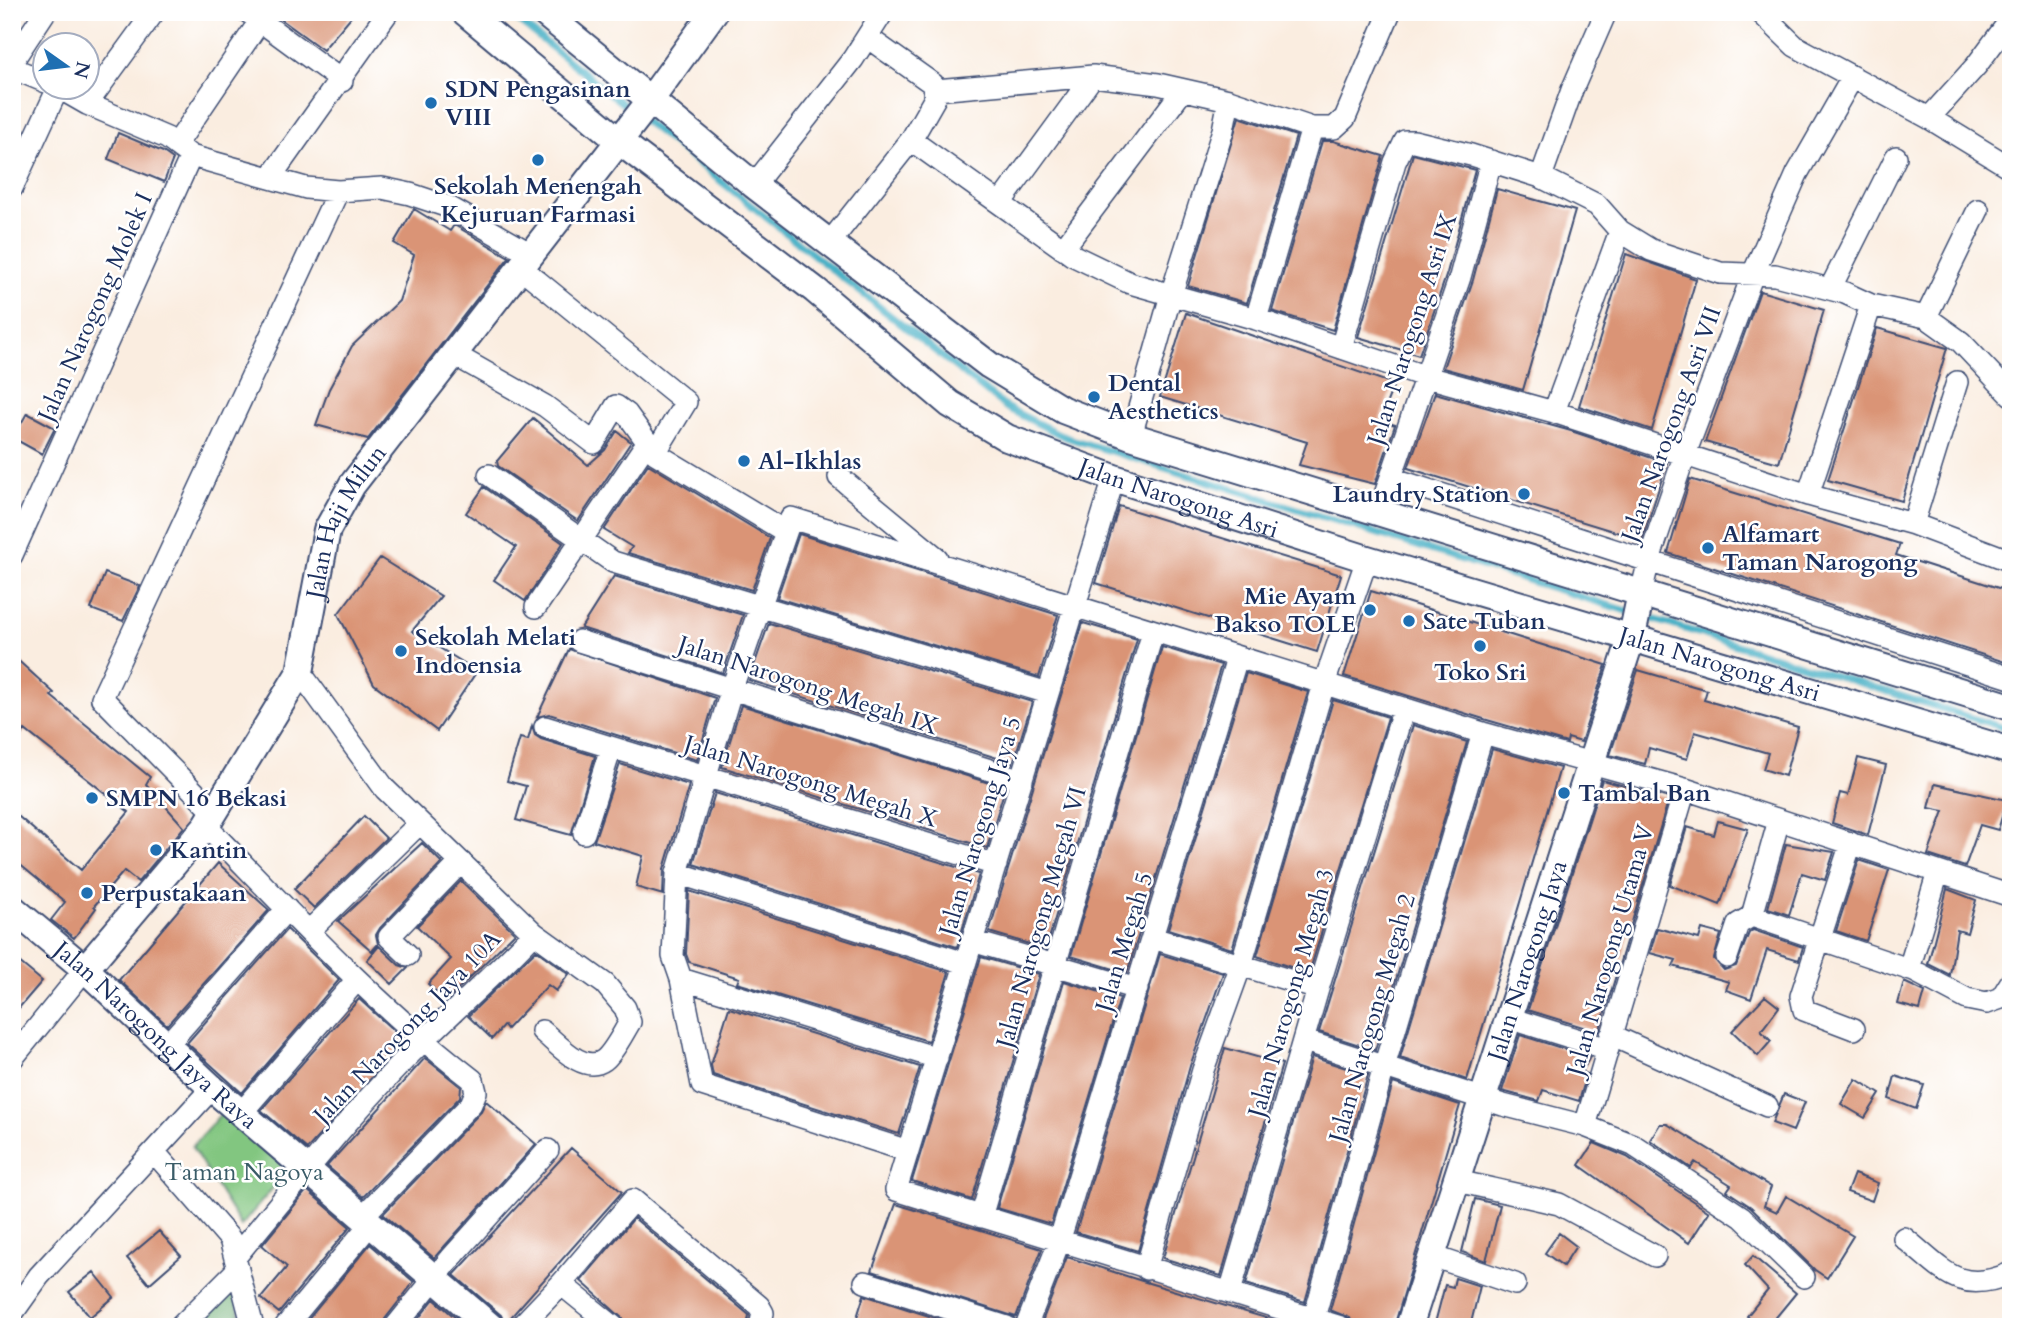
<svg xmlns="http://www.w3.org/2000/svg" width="2023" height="1339" viewBox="0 0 2023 1339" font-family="Cardo,serif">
	<rect width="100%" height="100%" fill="#fff"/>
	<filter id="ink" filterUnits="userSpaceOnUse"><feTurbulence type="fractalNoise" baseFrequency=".0143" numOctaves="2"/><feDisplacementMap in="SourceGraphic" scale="14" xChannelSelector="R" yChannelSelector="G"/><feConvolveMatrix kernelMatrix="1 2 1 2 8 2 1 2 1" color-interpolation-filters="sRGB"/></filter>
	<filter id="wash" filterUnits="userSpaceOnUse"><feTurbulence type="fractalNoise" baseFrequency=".00686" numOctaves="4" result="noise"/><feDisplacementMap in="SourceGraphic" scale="28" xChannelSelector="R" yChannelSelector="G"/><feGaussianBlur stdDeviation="1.57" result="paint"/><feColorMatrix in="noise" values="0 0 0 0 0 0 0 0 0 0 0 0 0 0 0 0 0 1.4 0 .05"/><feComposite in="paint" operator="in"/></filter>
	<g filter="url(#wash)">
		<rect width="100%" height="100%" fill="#faede0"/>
		<path fill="#82c680" stroke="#4e7a6f" stroke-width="2" d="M223 1111 288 1170 241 1226 192 1147Z"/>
		<path fill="#69ab6e" stroke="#426d66" stroke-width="2" d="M231 1284 240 1314 225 1327H189Z"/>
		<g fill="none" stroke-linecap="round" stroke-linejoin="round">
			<path stroke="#48b1c6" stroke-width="7" d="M507 12 1007 408 1065 437 2011 730"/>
		</g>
		<g id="blocks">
			<path fill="#da9476" d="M271 12H355L323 50Z
				M1239 117 1296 136 1247 303 1188 286Z
				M118 133 163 152 173 159 164 182 108 159Z
				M1322 141H1333L1383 156 1333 330 1272 311Z
				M1413 154 1475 170 1447 273 1419 355 1358 337Z
				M1497 189 1575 211 1523 390 1443 368 1473 280Z
				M414 209 450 231 454 225 509 257 368 439 316 425 329 389 352 346 399 301 414 255 394 243Z
				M1626 254 1696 279 1652 430 1579 406Z
				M1760 291 1824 310 1779 463 1705 442Z
				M1186 313 1394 384 1380 420 1395 425 1375 484 1299 465 1307 442 1160 397Z
				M1877 328 1947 348 1902 501 1828 480Z
				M1435 393 1571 431 1667 463 1642 540 1408 468Z
				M27 413 55 428 42 454 13 438Z
				M533 418 588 465 605 450 617 431 631 442 578 521 498 466 497 461Z
				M648 464 770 538 752 590 628 553 632 547 604 530Z
				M1690 479 1900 544 1896 555 2011 592V664L1668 553Z
				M484 487 563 543 525 601 494 580 516 547 466 513Z
				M1119 506 1341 575 1317 652 1096 583Z
				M799 534 1058 615 1039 677 777 598Z
				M380 558 441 596 412 631 477 671 437 731 374 684 338 614Z
				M105 573 140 586 123 621 91 609Z
				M614 576 743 615 723 673 581 628Z
				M1371 591 1606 665 1581 742 1568 738 1567 743 1487 720 1344 676Z
				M769 623 1032 702 1013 763 749 680Z
				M1083 623 1137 639 1046 949 989 932Z
				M1162 647 1221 665 1127 973 1071 956Z
				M569 649 715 698 697 760 549 714 537 717Z
				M12 655 54 693 51 696 150 777 146 784 184 827 138 882 124 871 94 906 96 908 74 938 51 920 65 902 12 858V811L81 870 129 812 25 730 12 746Z
				M1638 670 1707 690 1704 700 1798 727 1785 776 1763 769 1768 753 1695 732 1687 759 1649 748 1645 764 1610 755Z
				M1246 673 1308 692 1232 949 1168 929Z
				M1333 700 1388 717 1309 973 1257 956Z
				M741 705 1005 788 987 848 722 767Z
				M1413 725 1467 742 1375 1050 1319 1032Z
				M532 726 535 735 541 739 595 756 571 835 516 820 526 786 507 781 520 738 528 740Z
				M1492 749 1560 768 1467 1080 1400 1058Z
				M1858 758 1886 765 1868 835 1832 823 1840 793 1848 795Z
				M620 764 689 785 664 869 663 895 636 887 643 856 594 841Z
				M1602 780 1669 798 1599 1032 1528 1010Z
				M1935 784 2007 800 1998 830 1980 825 1965 867 1928 855 1944 811 1929 808Z
				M715 793 979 874 957 947 693 864Z
				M364 816 386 838 314 908 294 889Z
				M1718 821 1748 829 1720 905 1670 885 1687 827 1714 835Z
				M422 843 442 863 380 928 376 935 378 944 372 951 338 921Z
				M1786 844 1834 852 1825 880 1802 873 1789 915 1768 908Z
				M1859 860 1889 870 1866 941 1836 931Z
				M218 863 269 910 167 1025 119 980Z
				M461 881 515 933 446 1001 428 984 451 959 417 926Z
				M1947 889 1976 900 1967 933 1957 930 1950 975 1928 964Z
				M689 891 949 972 928 1041 737 983 739 978 689 962 686 954Z
				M1657 928 1699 939 1702 929 1721 934 1714 959 1724 970 1736 966 1749 933 1753 930 1803 947 1799 960 1767 950 1751 999 1726 990 1729 982 1673 966 1676 960 1650 953Z
				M287 929 339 980 242 1093 187 1043Z
				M379 946 399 965 408 968 392 984 367 960Z
				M536 950 569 974 556 991 548 985 507 1029 504 1025 492 1039 468 1016Z
				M1160 954 1223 973 1190 1066 1138 1251 1076 1232Z
				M12 956 42 981 12 1016Z
				M981 957 1039 974 972 1200 912 1181Z
				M1064 981 1120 998 1051 1224 997 1208Z
				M1904 982 1925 992 1920 1010 1898 1004Z
				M1765 996 1779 1007 1761 1031 1771 1041 1758 1056 1732 1031Z
				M359 999 405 1041 307 1149 261 1110Z
				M729 1008 920 1067 899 1134 713 1075 711 1065Z
				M1520 1035 1590 1057 1582 1071 1587 1074 1579 1101 1543 1090 1539 1101 1502 1091Z
				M1225 1048 1282 1064 1221 1276 1163 1258Z
				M1312 1057 1368 1075 1305 1302 1246 1284Z
				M425 1058 461 1087 460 1097 363 1197 327 1166Z
				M1895 1076 1924 1085 1916 1109 1889 1099Z
				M1856 1079 1880 1094 1865 1118 1841 1104Z
				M1393 1083 1460 1105 1394 1327H1354L1350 1318 1330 1310Z
				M1784 1094 1805 1102 1793 1131 1772 1123Z
				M486 1101 536 1144 434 1258 383 1214 480 1113Z
				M1660 1124H1667L1771 1187 1764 1206 1777 1212 1786 1196 1853 1236 1827 1278 1815 1270 1751 1207 1727 1191 1731 1185 1695 1162 1691 1168 1650 1140Z
				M1594 1143 1627 1157 1709 1212 1689 1243 1579 1165Z
				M571 1148 622 1192 510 1318 506 1327 501 1315 454 1275Z
				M1854 1174 1878 1183 1872 1201 1847 1192Z
				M307 1190 350 1227 279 1313 261 1298 287 1267 262 1245Z
				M1475 1199 1500 1205 1486 1261 1462 1252Z
				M896 1204 1042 1249 1016 1317 872 1271Z
				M634 1218 749 1315 747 1327H632L581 1281Z
				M159 1231 181 1256 149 1284 127 1258Z
				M1559 1233 1576 1246 1563 1266 1545 1253Z
				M370 1244 414 1282 385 1319 382 1327H302Z
				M1753 1256 1796 1293 1768 1327H1760L1747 1316 1768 1290 1745 1265Z
				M1067 1257 1142 1281 1296 1327H1040Z
				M94 1272 114 1297 90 1317 69 1292Z
				M1455 1278 1480 1286 1470 1327H1434L1445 1285 1453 1287Z
				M864 1295 963 1327H854Z
				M434 1299 466 1327H412Z"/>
		</g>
	</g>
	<g filter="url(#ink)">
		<use href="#blocks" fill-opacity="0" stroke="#3c4c72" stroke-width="2"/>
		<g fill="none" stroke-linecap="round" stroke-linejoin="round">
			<g stroke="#3c4c72" stroke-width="24">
				<path id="minor" d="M248 12 342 81
					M1760 12 1795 46 1929 118 2011 168
					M867 37 933 84 935 98 911 140
					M12 62 45 12
					M12 68 46 82
					M59 88 87 104 167 138 191 156 306 188 338 191 382 188 410 194 449 207 531 254
					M936 90 1093 76 1158 84 1229 100 1312 128H1334L1345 118 1390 12
					M87 104 154 12
					M1929 118 1976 66 2011 19
					M176 145 260 21
					M1541 177 1572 90 1606 12
					M270 178 388 12
					M754 185 853 59 883 12
					M12 188 58 88
					M1001 202 1093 76
					M831 241 911 140 1072 255 1130 283 1256 319 1427 377 1554 412 1808 495 1913 524 2011 561
					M1063 249 1183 90
					M520 267 686 402 655 453
					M1830 289 1896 157
					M1926 317 1978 210
					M1256 319 1312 128
					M1341 348 1395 162 1405 141H1414L1471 155 1541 177 1597 205 1620 231 1651 250 1720 273 1775 275 1845 293 1871 305 1926 317 1961 342 2011 395
					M453 354 545 406 594 443 616 406 627 414 655 453 786 532
					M1554 412 1620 231
					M1131 436 1171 295 1223 130 1229 100
					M489 475 613 562 1048 693
					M839 477 937 558
					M1114 478 896 1190 1341 1327
					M1391 478 2011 678
					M1808 495 1871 305
					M1379 512 1460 277 1491 161
					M1913 524 1957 382
					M12 555 191 156
					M1641 593 1649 560 1685 454 1753 274 1797 174 1852 78
					M536 607 646 444
					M579 641 1022 780
					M300 672 385 789 534 933 605 984 625 1008 630 1022C623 1033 614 1052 604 1060 583 1075 557 1043 542 1031
					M545 727 996 865
					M214 812 102 698 338 191
					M206 826C292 914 375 1005 473 1080L476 1092 471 1104 363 1216
					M584 833 611 748
					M1851 843 1801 996 1804 1010 1854 1029
					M677 873 965 963
					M1752 916 1779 820
					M309 931 420 823
					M1153 938 1318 989
					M972 941 1137 989
					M408 955 389 937 461 862
					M1727 957 1738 924 1752 916 1914 971 1967 999 1987 1003 2001 998 2011 982
					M1909 969 1938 872
					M681 979 937 1058
					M1509 1018 1608 1049
					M1611 1035 1767 1106
					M1305 1041 1503 1105 1585 1126 1633 1145 1742 1217 1804 1277
					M167 1045 287 909
					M12 1059 85 969
					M242 1112 356 981
					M1585 1126 1685 789
					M908 1151 702 1085 681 979 673 956 677 873 732 688 791 518 1483 733 1685 789 2011 896
					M155 1153 230 1239 253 1327
					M1457 1181 1559 1204 1655 1256
					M981 1217 1153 632
					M1904 1238C1943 1269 1958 1296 2011 1273
					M237 1255C297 1183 356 1107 423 1041 460 1005 498 971 534 933
					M1432 1256 1515 1284
					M1146 1269 1203 1070 1241 965 1324 684 1367 559
					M865 1282 1007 1327
					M561 1284 614 1327
					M1230 1292 1318 989 1404 708
					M12 1314 39 1276 212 1088
					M1314 1318 1384 1067 1483 733
					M180 1327 238 1269
					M285 1327 371 1223
					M395 1327 451 1258 548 1150
					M520 1327 561 1284 633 1200 759 1306 763 1313 760 1327
					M1026 1327 1059 1242 1237 658"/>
			</g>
			<g stroke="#3c4c72" stroke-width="30">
				<g id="tertiary">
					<path id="s1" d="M465 12 619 141 815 290 950 404 1007 438 1114 478 1367 559 2011 751"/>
					<path d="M543 12 754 185 989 365 1063 410 1131 436 2011 707"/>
					<path id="s2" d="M12 908 85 969 212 1088 491 1327"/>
					<path id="s3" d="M85 969 206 826 300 672 327 530 352 485 643 110 714 12"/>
					<path id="s4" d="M1409 1327 1632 636 1641 593"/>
				</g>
			</g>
			<use href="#minor" stroke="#fff" stroke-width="21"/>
			<use href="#tertiary" stroke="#fff" stroke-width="26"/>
		</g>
	</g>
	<g fill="#1f6fb2" stroke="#fff" stroke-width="2.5">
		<circle cx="431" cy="103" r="7"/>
		<circle cx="538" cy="160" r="7"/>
		<circle cx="1094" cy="397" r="7"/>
		<circle cx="744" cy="461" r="7"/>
		<circle cx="1524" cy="494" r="7"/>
		<circle cx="1708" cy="548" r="7"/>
		<circle cx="1370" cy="610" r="7"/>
		<circle cx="1409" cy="621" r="7"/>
		<circle cx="1480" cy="646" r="7"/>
		<circle cx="401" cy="651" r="7"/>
		<circle cx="1564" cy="793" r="7"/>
		<circle cx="92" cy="798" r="7"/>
		<circle cx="156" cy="850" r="7"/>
		<circle cx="87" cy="893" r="7"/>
	</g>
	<g text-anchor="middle" stroke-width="5" stroke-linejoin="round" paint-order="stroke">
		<g font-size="24" font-weight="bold" fill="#1b2f5e" stroke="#fff" text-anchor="start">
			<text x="445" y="97">SDN Pengasinan<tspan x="445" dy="28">VIII</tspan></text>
			<text x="538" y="194" text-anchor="middle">Sekolah Menengah<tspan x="538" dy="28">Kejuruan Farmasi</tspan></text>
			<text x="1108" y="391">Dental<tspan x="1108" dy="28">Aesthetics</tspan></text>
			<text x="758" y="469">Al-Ikhlas</text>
			<text x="1510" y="502" text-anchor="end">Laundry Station</text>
			<text x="1722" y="542">Alfamart<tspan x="1722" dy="28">Taman Narogong</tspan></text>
			<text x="1356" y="604" text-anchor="end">Mie Ayam<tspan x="1356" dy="28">Bakso TOLE</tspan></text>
			<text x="1423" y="629">Sate Tuban</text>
			<text x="415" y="645">Sekolah Melati<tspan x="415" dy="28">Indoensia</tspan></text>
			<text x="1480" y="680" text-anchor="middle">Toko Sri</text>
			<text x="1578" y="801">Tambal Ban</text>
			<text x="106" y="806">SMPN 16 Bekasi</text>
			<text x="170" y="858">Kantin</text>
			<text x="101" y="901">Perpustakaan</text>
		</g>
		<g font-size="24" fill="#1b2f5e" stroke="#fff">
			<text transform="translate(95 307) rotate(-66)" y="8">Jalan Narogong Molek I</text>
			<text transform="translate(1412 329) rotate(-72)" y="8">Jalan Narogong Asri IX</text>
			<text transform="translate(1671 424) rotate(-70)" y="8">Jalan Narogong Asri VII</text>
			<text dy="8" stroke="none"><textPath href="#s1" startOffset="872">Jalan Narogong Asri</textPath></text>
			<text dy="8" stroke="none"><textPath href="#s3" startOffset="527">Jalan Haji Milun</textPath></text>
			<text dy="8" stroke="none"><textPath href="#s1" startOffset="1438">Jalan Narogong Asri</textPath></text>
			<text transform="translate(808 685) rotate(18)" y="8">Jalan Narogong Megah IX</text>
			<text transform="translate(811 781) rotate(17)" y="8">Jalan Narogong Megah X</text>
			<text transform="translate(980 826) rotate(-73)" y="8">Jalan Narogong Jaya 5</text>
			<text transform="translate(1041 917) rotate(-74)" y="8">Jalan Narogong Megah VI</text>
			<text transform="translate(1124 942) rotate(-73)" y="8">Jalan Megah 5</text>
			<text transform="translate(1610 950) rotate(-74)" y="8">Jalan Narogong Utama V</text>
			<text dy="8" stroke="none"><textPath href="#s4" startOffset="385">Jalan Narogong Jaya</textPath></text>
			<text transform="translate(1291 993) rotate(-74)" y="8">Jalan Narogong Megah 3</text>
			<text transform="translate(1372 1018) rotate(-74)" y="8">Jalan Narogong Megah 2</text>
			<text transform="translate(407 1027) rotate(-46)" y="8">Jalan Narogong Jaya 10A</text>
			<text dy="8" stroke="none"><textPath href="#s2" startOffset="192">Jalan Narogong Jaya Raya</textPath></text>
		</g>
		<g font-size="24" fill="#3a5c68" stroke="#fff">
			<text x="244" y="1180">Taman Nagoya</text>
		</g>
	</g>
	<rect width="2023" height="1339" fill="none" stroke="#fff" stroke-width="42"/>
	<g transform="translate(66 66) rotate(104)"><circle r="33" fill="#ffffff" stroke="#a4acbf" stroke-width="2"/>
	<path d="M0-5L12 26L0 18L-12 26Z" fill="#1f6fb2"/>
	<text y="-10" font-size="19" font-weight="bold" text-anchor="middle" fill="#1b2f5e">N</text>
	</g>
</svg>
